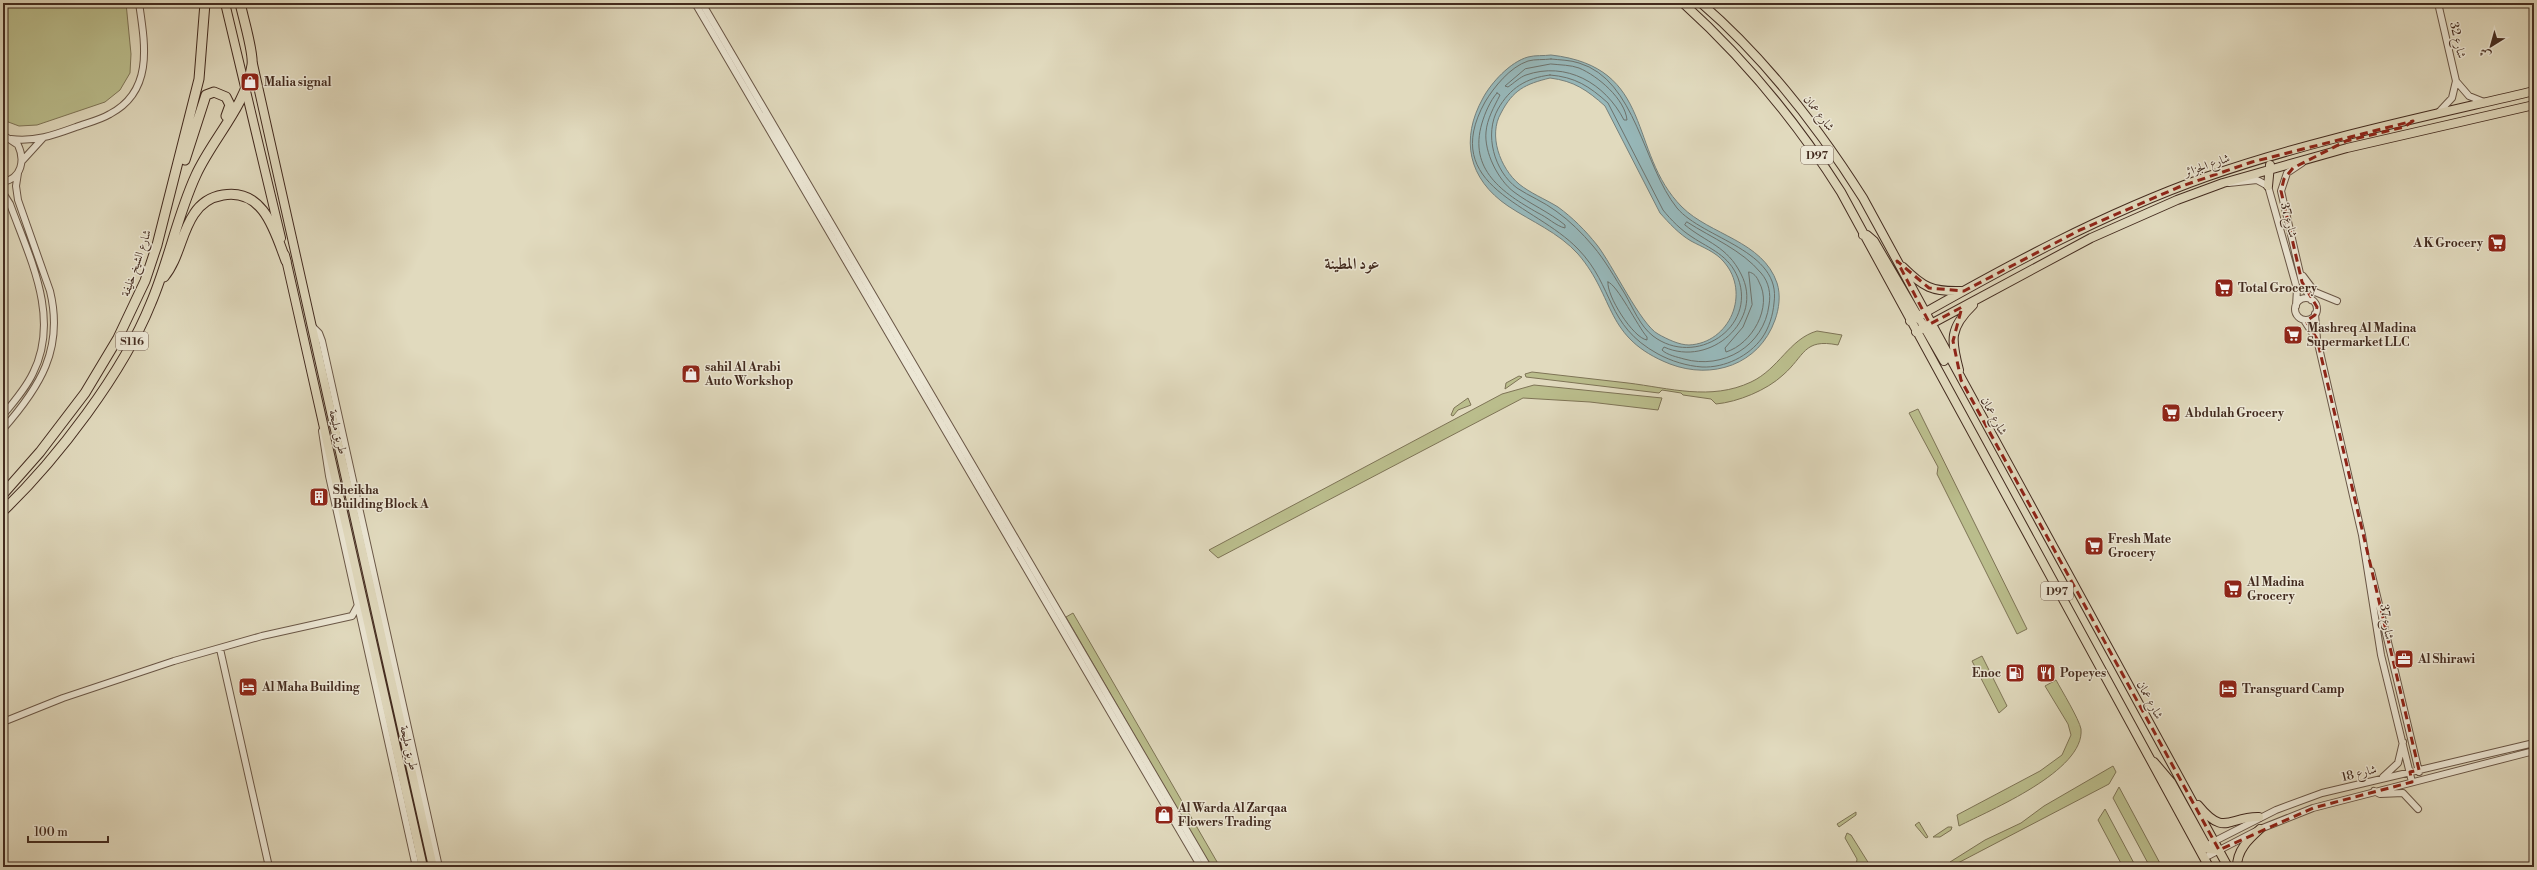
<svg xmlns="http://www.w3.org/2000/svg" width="2537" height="870" viewBox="0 0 2537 870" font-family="'Libre Bodoni',Amiri,serif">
	<rect width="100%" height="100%" fill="#e1dabe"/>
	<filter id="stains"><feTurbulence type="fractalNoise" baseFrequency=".005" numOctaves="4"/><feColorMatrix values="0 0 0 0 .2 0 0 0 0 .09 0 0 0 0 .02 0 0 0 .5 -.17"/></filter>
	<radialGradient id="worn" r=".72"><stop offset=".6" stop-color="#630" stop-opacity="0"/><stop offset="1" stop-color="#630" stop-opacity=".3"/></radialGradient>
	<path fill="#babd8c" stroke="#7e7456" d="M3 3H126L131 54 130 73 120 90 105 102 37 125 19 126 3 120Z
		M1817 331 1842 335 1838 345C1803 338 1805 356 1783 375 1767 390 1738 402 1716 404L1711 399 1683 395 1681 393 1662 390 1659 393 1526 377 1525 374 1532 372C1564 376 1596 379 1628 383 1669 388 1711 401 1751 382 1779 369 1789 339 1817 331Z
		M1519 376 1522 377 1505 389 1506 383Z
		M1534 385 1662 398 1658 410 1590 402 1523 398 1218 558 1209 550 1502 394Z
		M1468 398 1471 405 1458 410 1453 416 1451 415 1454 408Z
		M1918 409 2027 629 2017 634 1937 474 1938 467 1909 413Z
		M1073 613 1220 867H1211L1066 617Z
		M1982 656 2007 706 1999 713 1972 661Z
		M2056 680C2062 691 2079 719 2081 729 2085 771 1990 810 1959 826L1957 815 2040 771 2062 755 2071 735 2068 724 2045 686Z
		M2113 766 2116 772 2109 784 1956 864 1951 865 1950 862 1985 840 2021 823 2044 806Z
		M2119 787 2162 867H2150L2113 798Z
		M2105 809 2136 867H2123L2098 820Z
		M1856 812V815L1839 827 1837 824Z
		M1919 822 1928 837 1926 838 1915 825Z
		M1948 827H1952L1951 830 1940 837H1933Z
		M1847 833 1851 835 1871 867H1856L1857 859 1845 838Z"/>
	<path fill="#97b8ba" stroke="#75807c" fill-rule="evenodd" d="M1551 55C1656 67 1627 152 1682 207 1710 235 1763 241 1777 283 1781 295 1779 309 1775 320 1759 365 1712 380 1670 364 1604 338 1616 298 1578 254 1558 232 1532 222 1508 206 1468 179 1460 139 1483 98 1491 83 1510 62 1528 57 1535 55 1544 56 1551 55ZM1550 78C1574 81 1587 90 1605 106L1660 213C1669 223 1679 234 1691 241 1702 247 1716 252 1724 262 1751 293 1730 343 1689 345 1679 345 1667 339 1658 334 1641 325 1612 264 1597 245 1585 230 1573 218 1558 207 1545 199 1530 193 1519 184 1500 168 1488 135 1501 113 1513 90 1525 84 1550 78Z"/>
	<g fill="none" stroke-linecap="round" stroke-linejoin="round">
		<path stroke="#6d726c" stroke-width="1" d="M1551 59C1560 60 1570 60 1579 63 1636 80 1643 166 1677 208 1703 239 1782 250 1774 303 1773 315 1769 328 1762 338 1749 356 1725 368 1702 367 1687 366 1671 361 1658 354 1605 325 1615 287 1578 249 1535 204 1438 187 1485 102 1494 87 1510 67 1528 61 1535 59 1544 60 1551 59Z
			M1551 64C1560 65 1571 65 1579 68 1598 76 1625 99 1627 120H1624C1605 83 1566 61 1526 75 1520 77 1514 83 1508 87L1505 86 1525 69Z
			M1550 75C1575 77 1589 86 1608 103L1663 210C1671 220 1681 230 1692 237 1710 249 1729 255 1738 278 1757 328 1695 368 1653 336 1640 326 1633 308 1625 294 1615 278 1605 260 1593 246 1582 233 1570 221 1556 211 1544 202 1529 196 1517 188 1494 171 1484 134 1498 109 1510 88 1526 78 1550 75Z
			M1497 93 1500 95C1494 107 1487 119 1486 132 1484 152 1498 180 1514 192 1530 204 1549 212 1565 225V228C1556 226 1547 217 1538 213 1503 193 1468 170 1482 123 1485 113 1490 101 1497 93Z
			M1687 222C1712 238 1742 250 1761 273 1769 282 1771 294 1769 305 1764 346 1723 370 1684 359 1677 357 1667 355 1662 350L1664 347C1710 368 1765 320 1741 274 1727 246 1707 243 1685 225Z
			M1749 272C1754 273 1757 277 1759 282 1773 307 1752 344 1726 352L1725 348 1743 327 1752 305Z
			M1608 282C1617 284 1638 327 1647 337V340C1633 338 1606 295 1608 282Z"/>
		<g stroke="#6a5747" stroke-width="8">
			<path id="minor" d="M695 3 1201 867
				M702 3 1208 867
				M2438 3 2456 81 2469 96 2484 102
				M2439 112 2452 98 2456 81
				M3 135 18 145C25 160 22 178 3 182
				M11 139C35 142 54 135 76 127 87 123 100 120 110 114 154 91 145 44 139 3
				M22 161 43 138
				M2302 163 2287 173 2281 191 2302 282 2311 300
				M2229 183 2257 180 2268 186 2297 289 2296 306
				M3 193 10 204C29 257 61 317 33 373 26 388 14 402 3 415
				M2303 276 2315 292 2337 301
				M2295 309a11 11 0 1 1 22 0a11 11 0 1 1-22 0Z
				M2315 314 2317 339 2362 535 2381 655 2412 782
				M2304 320 2315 337
				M311 325 319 333 322 341 439 867
				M3 429C40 387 64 349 50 291L18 200 16 186 18 173
				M322 431 329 476 416 867
				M2371 571 2419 772
				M220 649 269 867
				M3 722 63 698 174 661 262 636 352 616 358 605
				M2383 777 2398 763 2403 742
				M2374 791 2380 794 2403 793 2418 809
				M2211 843 2276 810 2322 793 2534 743
				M2204 858 2260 829 2313 808 2534 751"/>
		</g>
		<g stroke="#432b1f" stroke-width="10">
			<path id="major" d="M225 3 281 238
				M1683 3C1745 59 1796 121 1841 192L2209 867
				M1701 3C1765 58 1818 127 1863 198L2228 867
				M253 64 433 867
				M2268 186 2270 165
				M1863 235H1867L1874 241 1920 320
				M285 255 423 867
				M1903 267C1923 287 1932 292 1961 291
				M1910 321C2005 267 2102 214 2206 177 2312 140 2424 117 2534 91
				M1922 323 1944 361
				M1916 332 2091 238 2177 200 2223 183 2347 148 2534 105
				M1959 370C1951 340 1949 328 1973 305
				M2154 762 2171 782 2208 849 2219 850
				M2198 805C2225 838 2229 816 2259 817
				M2237 867C2237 850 2248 840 2260 829"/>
		</g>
		<g stroke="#432b1f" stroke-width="11">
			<path id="highway" d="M185 160 206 95 214 92 226 97 230 105 226 116
				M164 277C179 259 181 233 194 214 201 203 211 197 223 195 264 188 275 232 286 261
				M3 494 40 452 85 393 118 338 145 281 157 245 199 79 205 3
				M3 511C57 459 123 373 151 303 169 261 177 216 196 175 213 138 246 106 252 65 254 53 243 17 240 3"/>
		</g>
		<use href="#minor" stroke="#ece7d5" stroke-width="6"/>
		<use href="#major" stroke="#e1dabe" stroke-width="8"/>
		<use href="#highway" stroke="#e1dabe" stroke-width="9"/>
	</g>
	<path fill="none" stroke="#8f2418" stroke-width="3" stroke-dasharray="8 5" stroke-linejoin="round" d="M2413 121 2404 127 2346 141 2293 168 2284 179 2281 191 2302 282 2317 307 2315 315 2306 321 2317 339 2419 770 2410 772 2412 782 2313 808 2219 850 1961 380 1953 341 1962 307 1930 324 1897 261 1929 288 1964 291 2080 230 2179 187 2252 162Z"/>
	<defs>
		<g id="shop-square" transform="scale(1)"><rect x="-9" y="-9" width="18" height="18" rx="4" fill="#8f2418" stroke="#ece7d5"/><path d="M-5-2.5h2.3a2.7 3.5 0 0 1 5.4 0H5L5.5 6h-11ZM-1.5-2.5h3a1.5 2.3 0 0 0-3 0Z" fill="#fff"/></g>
		<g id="supermarket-square" transform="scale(1)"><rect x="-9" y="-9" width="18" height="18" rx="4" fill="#8f2418" stroke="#ece7d5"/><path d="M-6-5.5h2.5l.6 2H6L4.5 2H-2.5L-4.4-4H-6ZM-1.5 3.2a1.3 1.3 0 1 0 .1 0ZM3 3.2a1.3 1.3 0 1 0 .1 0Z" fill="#fff"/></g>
		<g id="building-square" transform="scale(1)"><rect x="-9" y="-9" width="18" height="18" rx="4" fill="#8f2418" stroke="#ece7d5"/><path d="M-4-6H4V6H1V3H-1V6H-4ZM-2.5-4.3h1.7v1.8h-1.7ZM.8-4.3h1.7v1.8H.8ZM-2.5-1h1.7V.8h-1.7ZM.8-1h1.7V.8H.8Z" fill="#fff"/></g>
		<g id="office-square" transform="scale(1)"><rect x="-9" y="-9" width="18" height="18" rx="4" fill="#8f2418" stroke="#ece7d5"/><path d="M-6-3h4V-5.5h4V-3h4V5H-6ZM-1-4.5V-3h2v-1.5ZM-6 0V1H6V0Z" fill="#fff"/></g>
		<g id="fuel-square" transform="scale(1)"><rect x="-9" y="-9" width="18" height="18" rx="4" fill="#8f2418" stroke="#ece7d5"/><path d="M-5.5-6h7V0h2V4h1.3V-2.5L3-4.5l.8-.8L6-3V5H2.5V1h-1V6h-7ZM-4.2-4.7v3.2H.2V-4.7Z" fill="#fff"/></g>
		<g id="restaurant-square" transform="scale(1)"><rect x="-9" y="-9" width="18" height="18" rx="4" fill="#8f2418" stroke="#ece7d5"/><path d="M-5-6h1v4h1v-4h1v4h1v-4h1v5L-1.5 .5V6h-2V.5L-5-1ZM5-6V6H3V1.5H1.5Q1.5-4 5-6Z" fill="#fff"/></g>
		<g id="hotel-square" transform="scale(1)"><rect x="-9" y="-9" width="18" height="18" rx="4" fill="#8f2418" stroke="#ece7d5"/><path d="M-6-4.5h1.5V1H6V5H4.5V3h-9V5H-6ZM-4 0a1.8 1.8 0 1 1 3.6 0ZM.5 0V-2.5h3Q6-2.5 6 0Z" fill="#fff"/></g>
	</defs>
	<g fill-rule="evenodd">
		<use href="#shop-square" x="250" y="82"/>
		<use href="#supermarket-square" x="2497" y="243"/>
		<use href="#supermarket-square" x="2224" y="288"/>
		<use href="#supermarket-square" x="2293" y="335"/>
		<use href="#shop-square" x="691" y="374"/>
		<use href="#supermarket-square" x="2171" y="413"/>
		<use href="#building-square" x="319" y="497"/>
		<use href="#supermarket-square" x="2094" y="546"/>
		<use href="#supermarket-square" x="2233" y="589"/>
		<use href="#office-square" x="2404" y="659"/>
		<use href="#fuel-square" x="2015" y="673"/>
		<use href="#restaurant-square" x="2046" y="673"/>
		<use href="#hotel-square" x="248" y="687"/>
		<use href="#hotel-square" x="2228" y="689"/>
		<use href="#shop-square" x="1164" y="815"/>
	</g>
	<g text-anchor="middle" stroke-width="3" stroke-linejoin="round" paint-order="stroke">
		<g fill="#ece7d5" stroke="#766356" stroke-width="1">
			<rect x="1801" y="146" width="32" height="18" rx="3"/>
			<rect x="116" y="332" width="32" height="18" rx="3"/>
			<rect x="2041" y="582" width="32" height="18" rx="3"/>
		</g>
		<g font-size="11" font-weight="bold" fill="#432b1f">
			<text x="1817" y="159">D97</text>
			<text x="132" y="345">S116</text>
			<text x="2057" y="595">D97</text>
		</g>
		<g font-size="12" fill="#432b1f" stroke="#ece7d5">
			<text transform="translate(2458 40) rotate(77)" y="4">شارع 32</text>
			<text transform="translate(1819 113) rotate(52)" y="4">شارع عمان</text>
			<text transform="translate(2207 165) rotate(-19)" y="4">شارع الجزائر</text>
			<text transform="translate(2289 220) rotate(75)" y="4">شارع 37</text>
			<text transform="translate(136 263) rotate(-71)" y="4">شارع الشيخ خليفة</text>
			<text transform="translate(1994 416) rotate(61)" y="4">شارع عمان</text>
			<text transform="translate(338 432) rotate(77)" y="4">طريق مليحة</text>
			<text transform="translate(2387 622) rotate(81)" y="4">شارع 37</text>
			<text transform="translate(2150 700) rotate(61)" y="4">شارع عمان</text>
			<text transform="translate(409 748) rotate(77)" y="4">طريق مليحة</text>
			<text transform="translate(2359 773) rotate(-14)" y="4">شارع 18</text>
		</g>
		<g font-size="12" font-weight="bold" fill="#432b1f" stroke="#ece7d5" text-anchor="start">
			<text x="264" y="86">Malia signal</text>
			<text x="2483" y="247" text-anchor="end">A K Grocery</text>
			<text x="2238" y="292">Total Grocery</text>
			<text x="2307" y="332">Mashreq Al Madina<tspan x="2307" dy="14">Supermarket LLC</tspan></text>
			<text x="705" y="371">sahil Al Arabi<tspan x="705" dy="14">Auto Workshop</tspan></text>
			<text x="2185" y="417">Abdulah Grocery</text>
			<text x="333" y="494">Sheikha<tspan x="333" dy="14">Building Block A</tspan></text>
			<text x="2108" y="543">Fresh Mate<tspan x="2108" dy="14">Grocery</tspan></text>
			<text x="2247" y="586">Al Madina<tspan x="2247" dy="14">Grocery</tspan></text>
			<text x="2418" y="663">Al Shirawi</text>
			<text x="2001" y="677" text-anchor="end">Enoc</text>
			<text x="2060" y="677">Popeyes</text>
			<text x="262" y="691">Al Maha Building</text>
			<text x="2242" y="693">Transguard Camp</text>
			<text x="1178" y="812">Al Warda Al Zarqaa<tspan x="1178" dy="14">Flowers Trading</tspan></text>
		</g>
		<g font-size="16" font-weight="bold" fill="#432b1f" stroke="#ece7d5">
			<text x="1352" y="269">عود المطينة</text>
		</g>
	</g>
	<rect width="2537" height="870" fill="none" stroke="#e1dabe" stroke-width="16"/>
	<rect x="4" y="4" width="2529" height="862" fill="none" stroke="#432b1f" stroke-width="2"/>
	<rect x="8" y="8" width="2521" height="854" fill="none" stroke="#432b1f"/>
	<g transform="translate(2491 46) rotate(217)" stroke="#ece7d5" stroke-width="3" paint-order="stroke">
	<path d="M0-3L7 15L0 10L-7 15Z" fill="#432b1f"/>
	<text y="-6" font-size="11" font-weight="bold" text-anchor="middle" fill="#432b1f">ش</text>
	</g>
	<path d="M28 836v6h80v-6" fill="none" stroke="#432b1f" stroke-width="2"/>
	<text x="34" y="836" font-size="12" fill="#432b1f" stroke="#ece7d5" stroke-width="3" paint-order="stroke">100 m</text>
	<rect width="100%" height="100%" filter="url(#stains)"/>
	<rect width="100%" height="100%" fill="url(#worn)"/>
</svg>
